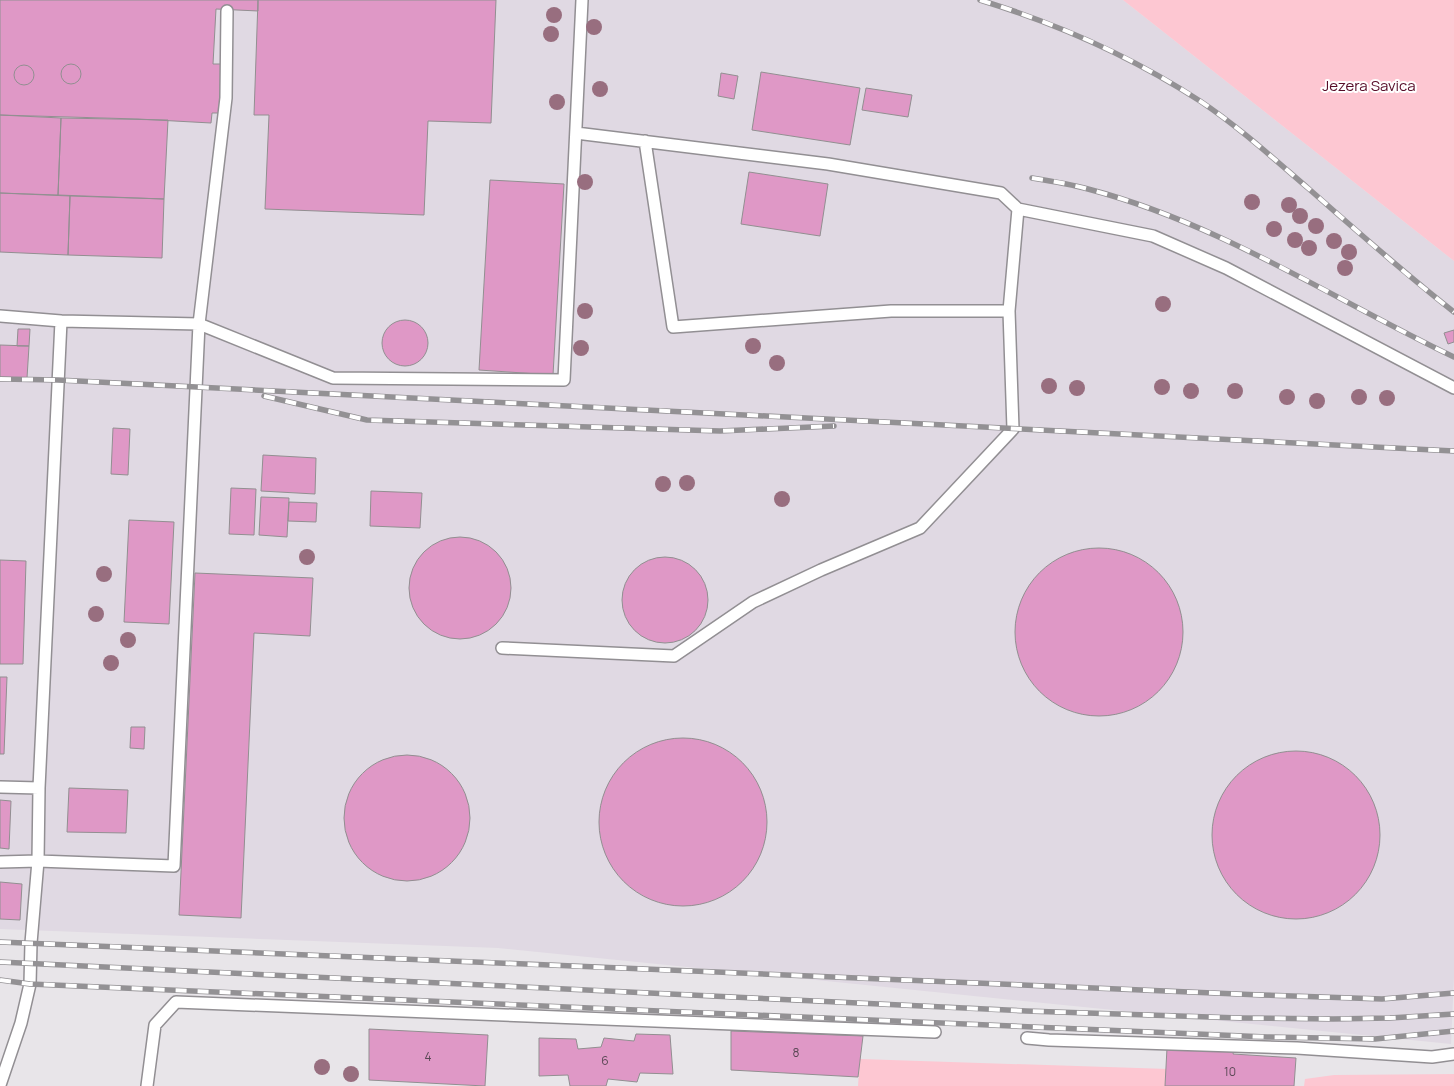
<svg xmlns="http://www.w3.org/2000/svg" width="1454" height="1086" viewBox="0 0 1454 1086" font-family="Manrope,sans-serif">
	<rect width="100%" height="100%" fill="#e8e5e9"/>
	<path fill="#e0d9e3" d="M0 0H1123L1454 261V977L1451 1044 498 948 0 929Z"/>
	<path fill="#fdc7d2" d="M1123 0H1454V261Z
		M860 1059 1199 1070 1201 1086H858Z
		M1454 1074V1086H1304L1305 1079 1334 1075Z"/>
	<path fill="#df98c6" stroke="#928f91" d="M0 0H258V11L216 9 213 64H223L222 113H212L211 123 138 119 0 115Z
		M258 0H496L491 123 428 121 424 215 265 209 269 115H254Z
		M61 74a10 10 0 1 1 20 0a10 10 0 1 1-20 0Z
		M14 75a10 10 0 1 1 20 0a10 10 0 1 1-20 0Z
		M761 72 860 88 850 145 752 130Z
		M721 73 738 76 734 99 718 96Z
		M866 88 912 95 908 117 862 110Z
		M0 115 61 118 58 195 0 193Z
		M61 118 168 120 164 199 58 195Z
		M749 172 828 184 820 236 741 224Z
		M490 180 564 184 553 375 479 370Z
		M0 193 70 196 68 255 0 252Z
		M70 196 164 199 162 258 68 255Z
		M382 343a23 23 0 1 1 46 0a23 23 0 1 1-46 0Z
		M18 329H30L29 346H17Z
		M1454 330V342L1448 344 1444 333Z
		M0 345 29 346 27 378 0 377Z
		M113 428 130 429 128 475 111 474Z
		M263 455 316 458 315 494 261 491Z
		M231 488 256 489 254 535 229 534Z
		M371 491 422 493 420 528 370 526Z
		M261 497 289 498 287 537 259 535Z
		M289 502 317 503 316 522 288 521Z
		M129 520 174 522 169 624 124 622Z
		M409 588a51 51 0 1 1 102 0a51 51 0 1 1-102 0Z
		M1015 632a84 84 0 1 1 168 0a84 84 0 1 1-168 0Z
		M622 600a43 43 0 1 1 86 0a43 43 0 1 1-86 0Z
		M0 560 26 561 23 664H0Z
		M195 573 313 578 310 636 254 633 241 918 179 915Z
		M0 677H7L4 754H0Z
		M131 727H145L144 749 130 748Z
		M599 822a84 84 0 1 1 168 0a84 84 0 1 1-168 0Z
		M1212 835a84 84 0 1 1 168 0a84 84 0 1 1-168 0Z
		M344 818a63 63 0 1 1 126 0a63 63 0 1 1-126 0Z
		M69 788 128 790 126 833 67 832Z
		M0 800 11 801 9 849 0 848Z
		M0 882 22 884 20 920 0 919Z
		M369 1029 488 1035 485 1086 369 1080Z
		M731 1031 863 1036 858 1077 731 1070Z
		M636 1034 670 1035 673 1074 640 1073 637 1082 608 1079 606 1086H570L568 1075 539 1076V1038L576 1039 578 1049 601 1047 604 1038 634 1041Z
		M1167 1048 1234 1050 1233 1054 1296 1058 1294 1086H1165Z"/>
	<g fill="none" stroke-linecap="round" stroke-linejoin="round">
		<g stroke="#928f93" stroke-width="14">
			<path id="service" d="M227 11 226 98 199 324 333 378 564 380 582 0
				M576 133 828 164 1001 193 1018 209 1153 236 1226 268 1454 388
				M645 141 673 327 891 311H1009
				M0 316 61 321 39 788 38 861 31 943 30 984 21 1023 0 1085
				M502 648 674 656 753 602 821 570 920 528 1013 429 1009 311 1018 209
				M0 787 39 788
				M0 862 38 861 174 866 199 324 61 321
				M1027 1038 1049 1040 1297 1048 1432 1057 1454 1054
				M147 1086 155 1025 176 1002 935 1032"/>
		</g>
		<use href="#service" stroke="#fff" stroke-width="11"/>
		<g stroke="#939194" stroke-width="5.5">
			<path id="rail" d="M980 0C1058 24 1131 56 1200 101 1239 127 1274 159 1309 189 1357 231 1404 273 1454 312
				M1032 178C1051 181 1070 184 1088 189 1219 223 1333 299 1454 357
				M0 379 58 380 1454 451
				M264 396 367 420 720 431 834 426
				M0 942 1261 995 1382 999 1454 993
				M0 962 1026 1011 1240 1018 1333 1019 1390 1018 1454 1014
				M0 980 30 984 1267 1037 1375 1039 1454 1031"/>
		</g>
		<use href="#rail" stroke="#fff" stroke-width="4" stroke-dasharray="11" stroke-linecap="butt"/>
	</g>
	<g fill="#986e7f">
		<circle cx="554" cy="15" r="8"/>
		<circle cx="594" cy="27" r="8"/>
		<circle cx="551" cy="34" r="8"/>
		<circle cx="600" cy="89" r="8"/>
		<circle cx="557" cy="102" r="8"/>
		<circle cx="585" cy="182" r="8"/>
		<circle cx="1252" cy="202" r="8"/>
		<circle cx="1289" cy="205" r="8"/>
		<circle cx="1300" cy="216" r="8"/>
		<circle cx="1316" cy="226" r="8"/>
		<circle cx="1274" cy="229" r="8"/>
		<circle cx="1295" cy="240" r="8"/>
		<circle cx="1334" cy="241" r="8"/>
		<circle cx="1309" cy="248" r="8"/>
		<circle cx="1349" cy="252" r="8"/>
		<circle cx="1345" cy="268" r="8"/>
		<circle cx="1163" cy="304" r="8"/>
		<circle cx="585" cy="311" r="8"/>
		<circle cx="753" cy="346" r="8"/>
		<circle cx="581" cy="348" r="8"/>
		<circle cx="777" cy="363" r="8"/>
		<circle cx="1049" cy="386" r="8"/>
		<circle cx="1162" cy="387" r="8"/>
		<circle cx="1077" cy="388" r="8"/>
		<circle cx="1191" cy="391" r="8"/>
		<circle cx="1235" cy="391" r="8"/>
		<circle cx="1287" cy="397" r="8"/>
		<circle cx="1359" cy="397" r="8"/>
		<circle cx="1387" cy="398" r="8"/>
		<circle cx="1317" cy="401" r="8"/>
		<circle cx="687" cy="483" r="8"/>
		<circle cx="663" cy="484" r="8"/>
		<circle cx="782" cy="499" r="8"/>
		<circle cx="307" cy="557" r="8"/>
		<circle cx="104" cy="574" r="8"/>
		<circle cx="96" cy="614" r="8"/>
		<circle cx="128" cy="640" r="8"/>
		<circle cx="111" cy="663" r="8"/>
		<circle cx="322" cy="1067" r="8"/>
		<circle cx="351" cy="1074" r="8"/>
	</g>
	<g text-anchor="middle" stroke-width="4" stroke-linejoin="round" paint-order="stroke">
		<g font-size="12" fill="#5a4855">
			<text x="796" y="1057">8</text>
			<text x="428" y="1061">4</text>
			<text x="605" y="1065">6</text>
			<text x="1230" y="1076">10</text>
		</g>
		<g font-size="15" fill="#570c28" stroke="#fff">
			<text x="1369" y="91">Jezera Savica</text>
		</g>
	</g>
</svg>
